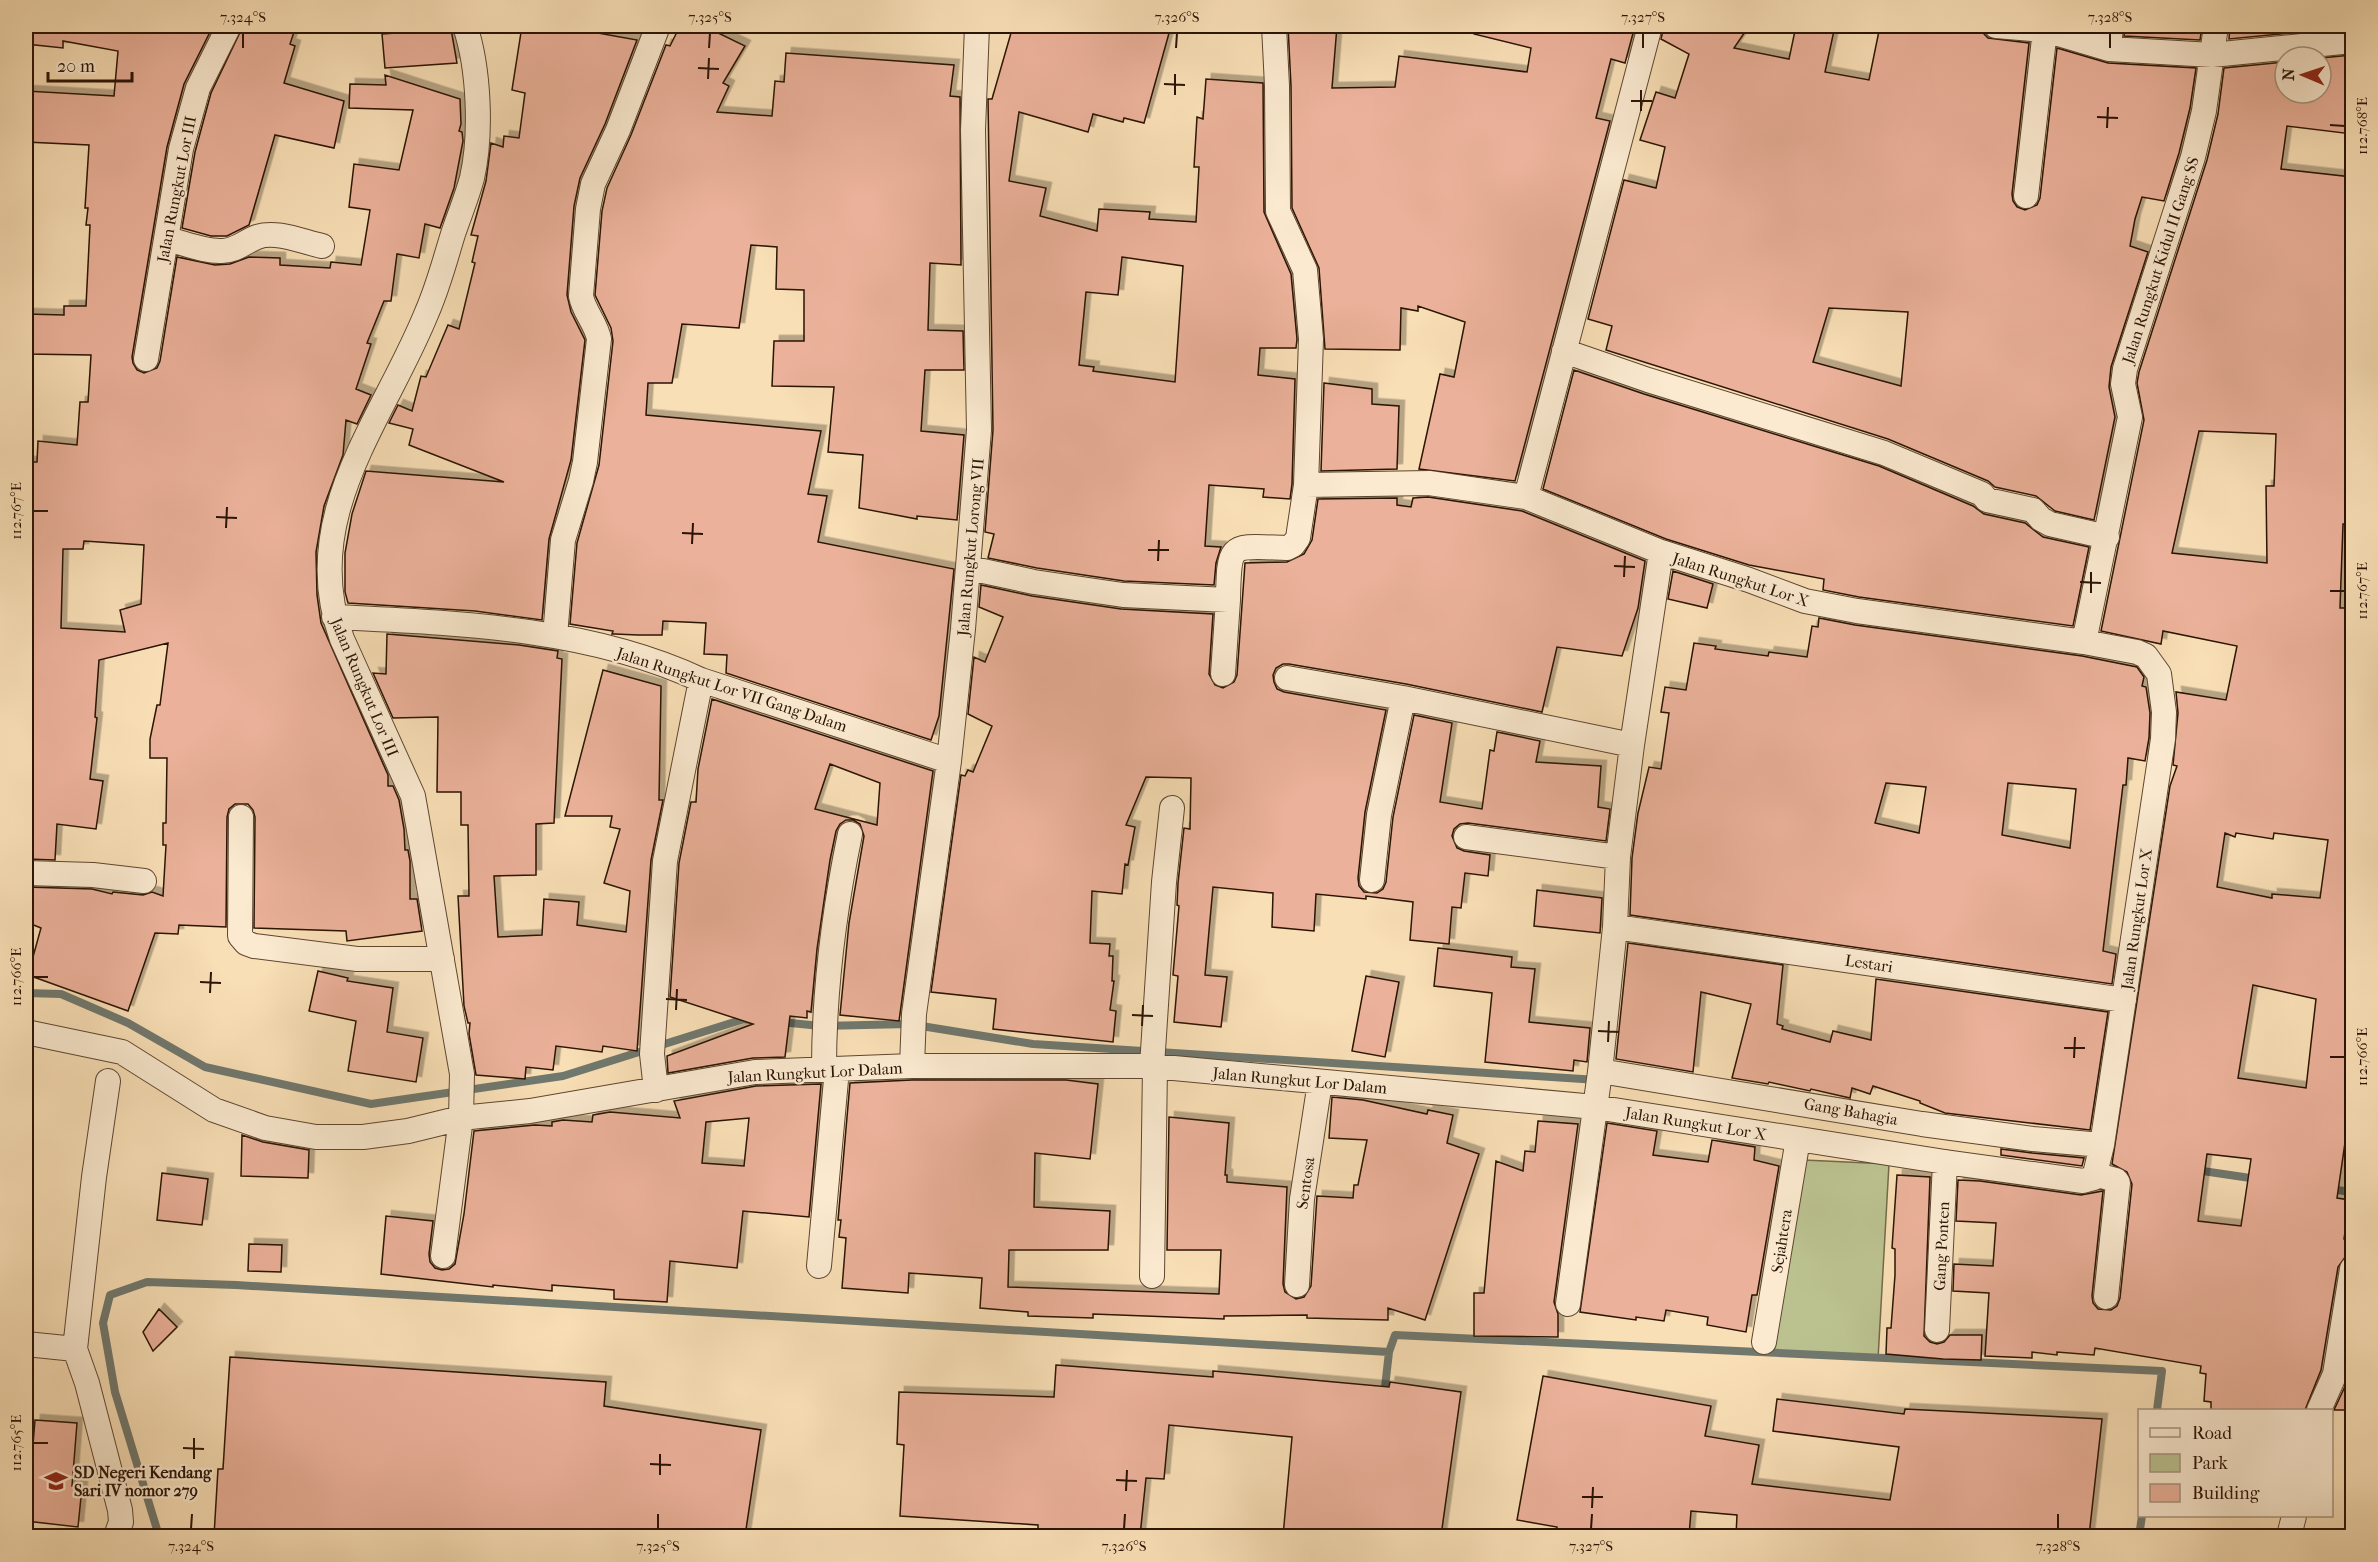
<svg xmlns="http://www.w3.org/2000/svg" width="2378" height="1562" viewBox="0 0 2378 1562" font-family="'IM FELL French Canon',serif">
	<defs>
		<filter id="shadow"><feDropShadow dx="5.5" dy="-5.5" stdDeviation="0" flood-color="#0004"/></filter>
	</defs>
	<rect width="100%" height="100%" fill="#f9dfb6"/>
	<filter id="stains"><feTurbulence type="fractalNoise" baseFrequency=".00333" numOctaves="4"/><feColorMatrix values="0 0 0 0 .2 0 0 0 0 .09 0 0 0 0 .02 0 0 0 .5 -.17"/></filter>
	<radialGradient id="worn" r=".72"><stop offset=".6" stop-color="#630" stop-opacity="0"/><stop offset="1" stop-color="#630" stop-opacity=".3"/></radialGradient>
	<path fill="#bbc290" stroke="#726a4a" stroke-width="1.5" d="M1804 1160 1889 1164 1878 1359 1770 1354Z"/>
	<g fill="none" stroke-linecap="round" stroke-linejoin="round">
		<path stroke="#70786e" stroke-width="8" d="M26 993 61 994 128 1023 205 1067 371 1104 563 1076 744 1019 753 1020
			M780 1022 821 1026 909 1024 1033 1044 1598 1080
			M2196 1170 2257 1179
			M2329 1189 2352 1192
			M1384 1396 1389 1352 1395 1335 2162 1371 2157 1410
			M159 1536 115 1392 103 1323 110 1295 147 1282 236 1285 1389 1352
			M2139 1536 2142 1516"/>
	</g>
	<path fill="#ebb19a" stroke="#2a1305" stroke-width="1.5" fill-rule="evenodd" filter="url(#shadow)" d="M26 26H213L184 84 167 147 132 357 133 363 137 370 144 373 157 368 160 361 177 257 215 265 230 264 249 257 280 258V265L330 268 331 262 361 265 370 210 349 207 354 164 399 170 413 110 349 108 350 84 386 85 385 75 460 99 461 124 459 131 462 132 463 141 454 188 440 228 425 224 419 258 397 254 391 301H384L367 343 371 344 356 389 371 395 357 424 346 420 343 455 324 506 316 552 317 595 321 623 388 775V786H393L399 800 404 829 405 850H408L410 861V899H417L422 931 347 941 346 931 254 928 255 817 253 810 248 804H235L229 809 227 817 226 927 179 925 178 934 155 933 128 1011 28 975 41 928 26 922V887L92 889 112 894 113 892 143 895 152 892 163 896 166 845H163V823H166L167 758H150V739L157 705H160L168 643 99 660 95 717 97 718 90 779 103 781 96 829 57 824 55 860 26 859V462H37L38 441 77 445 80 402H88L91 355 26 354V314L64 315V306H86L90 225H86L88 208H85L89 145 26 142V91L114 96 118 51 63 41V48L26 44ZM84 541 144 545 141 604 120 610 125 632 61 628 63 549H83Z
		M243 26H296L290 44 295 46 284 83 344 101 334 148 275 135 249 225 227 236H211L182 228 195 152 211 93Z
		M522 26H559L637 40 605 124 580 178 574 206 567 295 571 312 585 340 571 460 549 539 542 620 475 611 348 603 345 592V553L352 514 366 471 504 482 409 445 413 429 389 423 398 405 412 411 421 376 426 377 448 325 459 329 475 263 472 262 478 236 471 235 486 181 491 143 503 147 504 136 519 138 525 93 512 90Z
		M680 26H704L745 46 723 83 729 86 717 112 772 116 775 81 784 82 786 53 954 65 950 96 960 97 961 265 930 263 928 330 963 331 964 370H925L921 431 964 435 957 520 917 516V519L859 508 863 455 828 452 834 387 772 386 774 341H804V290L776 289 777 247 751 245 739 328 682 324 672 383H648L646 415 821 431 808 494 827 496 818 542 954 569 939 716 931 740 726 673 727 655 704 654 706 623 663 621 662 635H638L615 634H612L613 631 570 624 577 543 599 465 613 341 611 328 595 295 602 211 607 188 631 135 666 45 670 46Z
		M1013 26H1171L1144 123 1124 118 1123 122 1093 114 1088 132 1019 112 1009 181 1046 188 1040 216 1097 231 1099 209 1150 212 1149 219 1196 222 1199 167H1194L1197 117 1203 119 1206 79 1263 83 1264 212 1291 274 1297 339 1296 348H1260L1258 375 1295 379 1292 484 1290 499 1263 497 1264 489 1209 485 1205 546 1221 547 1216 563 1214 585 1124 581 1037 568 988 558 994 534 985 532 993 430 988 99H992ZM1122 257 1183 266 1175 382 1093 371 1094 367 1079 365 1086 292 1118 295Z
		M1288 26H1337L1332 88 1395 87 1399 56 1527 72 1531 48 1474 34 1475 26H1635L1625 63 1611 59 1596 118 1610 121 1515 481 1419 469 1440 374 1454 377 1465 322 1418 306V311L1401 308 1400 350 1325 349 1319 268 1292 208 1291 86Z
		M1664 26H1749L1734 48 1789 59 1796 26H1835L1825 72 1869 80 1880 26H1982L1983 33 1988 38 2029 43 2012 194 2013 201 2017 207 2025 210 2037 205 2040 198 2057 48 2108 63 2196 68 2190 108 2179 153 2164 201 2142 197 2135 219 2130 246 2148 252 2111 367 2109 387 2115 417 2094 520 2055 511 2036 496 1995 487 1988 481 1888 439 1606 350 1612 326 1588 319 1624 180 1656 188 1665 147 1640 140 1656 92 1675 98 1689 54 1661 39ZM1829 308 1908 312 1901 386 1813 362Z
		M2125 26H2202L2200 40 2124 36Z
		M2230 26H2352V27L2229 39Z
		M451 29 457 63 385 68 382 34Z
		M2352 55V134L2287 126 2281 169 2352 177V524H2343L2340 608H2352V1130L2347 1129 2337 1198 2350 1200 2344 1239 2348 1240 2346 1256 2338 1267 2321 1370 2305 1410H2211V1402L2204 1401 2206 1374 2200 1373 2201 1366 2095 1348 2094 1355 2057 1352V1355L2032 1352V1358L1985 1356 1989 1293 1953 1291 1954 1264 1993 1266 1996 1223 1956 1221 1958 1180 1980 1181 2081 1195 2103 1191 2092 1296 2093 1303 2098 1309 2111 1310 2117 1306 2120 1298 2132 1184 2127 1172 2112 1164 2170 786 2177 766 2173 765 2178 713 2176 692 2226 700 2237 646 2163 631 2161 644 2101 631 2144 420 2137 383 2139 372 2207 160 2218 114 2224 68 2285 62V93H2321V58ZM2199 431 2276 434 2274 486H2266L2267 563 2172 553ZM2225 833 2235 837 2236 833 2273 839 2274 833 2328 840 2320 898 2272 894V898L2217 887ZM2253 985 2316 999 2306 1088 2238 1078ZM2207 1154 2251 1159 2241 1226 2198 1221Z
		M1574 370 1644 394 1879 466 1973 506 1984 514 2025 523 2043 537 2089 547 2073 626 1859 597 1823 590 1824 579 1749 565 1666 539 1543 489Z
		M1324 383 1372 389V404L1399 406 1397 469 1321 471Z
		M1428 497 1522 511 1645 561 1638 608 1622 656 1557 647 1542 712 1406 684 1289 664H1283L1276 668 1273 675 1274 682 1277 689 1284 692 1386 710 1365 812 1358 878 1359 886 1364 892 1377 893 1383 889 1386 882 1393 817 1414 715 1452 723 1440 802 1482 809 1490 750 1494 751 1497 732 1540 741 1536 762 1601 766 1598 807 1610 809 1606 841 1468 823 1460 824 1454 829 1452 836 1457 848 1464 851 1490 855 1488 876 1465 873 1461 908 1452 907 1449 944 1410 940 1413 902 1366 896V899L1316 894 1314 931 1272 927 1273 893 1213 887 1205 975 1227 977 1221 1027 1174 1022 1178 976 1173 975 1179 906 1177 905 1178 883 1184 828 1190 829 1191 778 1146 777 1126 825 1135 827 1128 865 1125 864 1122 894 1092 891 1090 943 1110 944 1109 956H1113L1112 981H1114L1110 1010 1116 1011 1113 1042 993 1029 996 999 931 992 961 775 965 776 968 770 973 772 992 726 968 714 974 657 985 662 1003 617 979 607 981 585 1032 596 1121 609 1213 614 1209 674 1215 685 1223 688 1234 682 1237 675 1245 563 1287 562 1304 554 1312 540 1318 499 1397 498V505L1411 507 1413 498Z
		M1673 571 1713 584 1707 608 1668 599Z
		M1819 618 1855 625 2082 656 2137 667 2144 677 2142 686 2146 687 2150 713 2149 738 2145 761 2128 758 2126 785H2123L2103 951 2116 954 2112 984 1630 915 1632 858 1638 813 1649 767 1661 769 1669 713 1661 712 1665 687 1686 690 1694 643 1716 646 1715 649 1768 656 1769 652 1807 657 1812 626 1818 627ZM1886 783 1926 787 1919 833 1875 823ZM2008 783 2076 789 2070 848 2002 835Z
		M387 634 519 645 558 651 557 658 562 659 554 823 536 824V875L494 876 498 937 542 935 544 899 579 902 577 925 626 932 630 891 604 883 620 829 610 827 612 816H565L603 670 661 686 659 800H663L651 860 637 1051 603 1046 602 1052 556 1046 553 1070 526 1067 525 1079 476 1075 469 1034 470 1023H468L464 1006 458 896H469L468 825H461V792H437L438 717 393 718 373 673 386 674Z
		M712 699 933 771 899 1021 840 1015 849 923 864 836 860 824 853 820H846L840 824 836 831 830 860 817 949 811 1012 807 1011V1018L790 1016 785 1057 753 1058 668 1073 667 1056 753 1024 670 997 679 863 691 802H696L698 769ZM830 764 880 783 877 825 815 809Z
		M1537 890 1602 898 1600 933 1534 926Z
		M1628 943 1783 965 1777 1024 1783 1026 1782 1029 1830 1042 1833 1031 1871 1040 1876 979 2108 1012 2090 1130 1945 1113 1920 1103V1101L1873 1086 1870 1094 1852 1088 1850 1098 1811 1089 1810 1091 1769 1082 1768 1084 1732 1078 1751 1004 1701 992 1693 1072 1616 1059Z
		M1438 948 1512 957 1511 967 1535 969 1529 1022 1590 1028 1587 1062 1574 1060 1573 1071 1485 1062 1492 993 1434 986Z
		M318 971 348 978 347 981 393 988 387 1032 423 1038 416 1082 348 1071 356 1021 309 1011Z
		M1366 976 1399 982 1385 1057 1352 1051Z
		M912 1080H1066L1098 1084 1090 1159 1035 1153 1034 1207 1110 1211 1108 1250H1009L1008 1287 1219 1294 1221 1250H1167L1169 1117 1229 1123 1225 1175H1227V1182L1287 1187 1283 1284 1285 1292 1296 1299 1304 1297 1311 1286 1317 1196 1353 1198 1354 1185H1358L1367 1140 1329 1138 1332 1097 1363 1100 1427 1114 1428 1110 1453 1115 1447 1143 1479 1154 1425 1320 1388 1308V1320L1307 1318V1315L1224 1316V1319L1093 1314V1318L1028 1316V1312L980 1308 982 1278 909 1273 908 1293 842 1288 846 1238 839 1237 841 1220H838L850 1083Z
		M821 1084 809 1217 743 1211 737 1268 670 1261 667 1302 614 1299V1290L552 1285V1291L493 1285V1287L381 1274 386 1216 433 1221 429 1254 430 1262 435 1268 442 1270 449 1269 455 1264 464 1214 474 1131 535 1125 552 1126V1122L563 1120 592 1122 593 1115 610 1112 680 1118 674 1101 756 1086ZM749 1118 744 1166 702 1163 706 1122Z
		M1538 1121 1578 1124 1554 1302 1558 1314V1337L1474 1336V1293H1484L1496 1161 1523 1171 1525 1151 1535 1152Z
		M1607 1123 1657 1131 1653 1155 1708 1162 1712 1140 1755 1147 1754 1160 1779 1166 1757 1295H1752L1746 1332 1707 1325 1708 1317 1666 1310 1664 1321 1636 1317V1320L1580 1312Z
		M242 1135 263 1142 309 1150 308 1178 241 1176Z
		M2001 1149 2032 1153 2084 1158 2082 1166 2001 1155Z
		M162 1173 208 1179 202 1225 157 1220Z
		M1897 1175 1930 1177 1924 1336 1930 1342 1937 1344 1944 1342 1950 1335H1982L1981 1360 1943 1359 1886 1354 1887 1328H1891L1895 1275V1249L1892 1248Z
		M249 1244 282 1245 281 1272 248 1271Z
		M159 1309 177 1327 153 1351 143 1332Z
		M2352 1355V1410H2334L2348 1380Z
		M230 1357 606 1382 604 1406 761 1430 745 1536H214L218 1469H223Z
		M1056 1365 1213 1377V1371L1389 1387 1390 1382 1461 1392 1441 1536H1283L1292 1437 1169 1425 1164 1479 1146 1478 1140 1536H1038V1525L900 1516 904 1445 897 1444 899 1392 1054 1397Z
		M1543 1376 1711 1406 1705 1436 1759 1445 1752 1484 1890 1500 1899 1447 1773 1431 1777 1399 1904 1414 1905 1409 2102 1419 2089 1536 1986 1533V1536H1736L1737 1515 1691 1511 1689 1536H1555L1557 1527 1517 1520Z
		M35 1420 77 1423 72 1486 82 1487 78 1527 26 1521V1480L30 1481Z"/>
	<g fill="none" stroke-linecap="round" stroke-linejoin="round">
		<g stroke="#5e4631" stroke-width="26">
			<path id="street" d="M1996 26 2045 30 2109 49 2212 55 2352 41
				M2109 49 2111 26
				M2026 196 2045 30
				M167 239C184 243 205 252 222 251 236 251 244 242 257 237 276 230 303 242 322 246
				M1564 351 1648 380 1884 453 1982 494 1987 500 2033 510 2041 519 2050 524 2107 537
				M146 359 181 149 198 88 229 26
				M1526 497 1650 26
				M969 568 1034 582 1123 595 1228 600C1229 541 1229 546 1287 548L1293 545 1298 538 1306 485 1311 339 1305 270 1278 211 1277 86 1274 26
				M334 617C456 623 588 627 701 680L949 761
				M555 636 563 540 581 481 585 462 599 339C596 323 584 312 581 296L588 209 593 184 618 130 658 26
				M2084 642 2130 417 2123 384 2125 369 2193 157 2204 111 2216 26
				M1223 674 1228 600
				M1287 678 1403 698 1632 745
				M241 817 240 936 246 943 254 946 357 959H442
				M1466 837 1618 857
				M26 873 93 875 144 881
				M1372 880 1379 815 1403 698
				M1615 927 2124 1000
				M26 1032 122 1052 214 1110 265 1128 316 1137H363L408 1131 461 1118 530 1111 755 1072 912 1066H1152L1595 1107 1945 1162 2083 1181 2094 1178 2102 1145 2163 739 2164 712 2159 674 2146 656 2137 652 2084 642 1857 611 1805 601 1749 580 1661 552 1526 497 1429 483 1306 485
				M912 1066 914 1014 949 761 963 629 979 430 973 130 977 26
				M1152 1066 1164 882 1172 808
				M824 1069C824 990 834 911 850 834
				M1600 1071 1922 1124 2033 1139 2102 1145
				M656 1090 652 1054 665 861 701 680
				M2097 1175 2116 1180 2118 1183 2106 1297
				M443 1256 461 1118 462 1074 413 796 342 639C297 517 384 419 427 312 438 287 445 260 453 234 459 216 467 197 472 178 482 134 479 68 465 26
				M819 1266 837 1069
				M1152 1276 1155 1066
				M1297 1285 1302 1199 1320 1082
				M1568 1304 1600 1072 1615 927 1618 857 1632 745 1661 552
				M1937 1330 1945 1162
				M1764 1342 1798 1139
				M26 1344 75 1349 87 1383 120 1510 121 1522 116 1536
				M75 1349 94 1177 108 1081
				M2319 1410 2335 1374 2352 1269
				M2289 1536 2294 1516"/>
		</g>
		<use href="#street" stroke="#fbead0" stroke-width="24"/>
	</g>
	<path fill="none" stroke="#2a1305" stroke-width="2" d="M243 48V33M709 48 710 33M1176 48 1177 33M1643 48V33M2110 48V33M698 68 719 69M708 79 709 58M1164 84 1185 85M1175 95V74M1631 101H1652M1641 111V90M2097 117 2118 118M2330 125 2345 126M2107 128 2108 107M33 511H48M216 517 237 518M226 528 227 507M682 533 703 534M692 544 693 523M1148 550H1169M1158 561 1159 540M1614 566 1635 567M1624 577 1625 556M2080 582 2101 583M2330 591H2345M2091 593V572M33 977H48M200 982 221 983M210 993 211 972M666 999 687 1000M676 1010 677 989M1132 1015 1153 1016M1142 1026 1143 1005M1598 1031 1619 1032M1608 1042 1609 1021M2064 1048H2085M2330 1057H2345M2074 1058 2075 1037M33 1443H48M183 1448 204 1449M194 1459V1438M650 1464 671 1465M660 1475V1454M1116 1480 1137 1481M1126 1491 1127 1470M1582 1497H1603M1592 1508 1593 1487M191 1529 192 1514M658 1529V1514M1124 1529 1125 1514M1591 1529 1592 1514M2058 1529V1514"/>
	<defs>
		<g id="school-bare" transform="scale(1.8)"><path d="M0-5L7-2L0 1L-7-2ZM-4 1L0 2.5L4 1V4Q0 6-4 4Z" fill="#8f2418" stroke="#fbead0" stroke-width="2.5" paint-order="stroke"/></g>
	</defs>
	<g fill-rule="evenodd">
		<use href="#school-bare" x="56" y="1481"/>
	</g>
	<g text-anchor="middle" stroke-width="4.5" stroke-linejoin="round" paint-order="stroke">
		<g font-size="16" fill="#2a1305" stroke="#fbead0">
			<text transform="translate(176 189) rotate(-79)" y="6">Jalan Rungkut Lor III</text>
			<text transform="translate(2160 260) rotate(-72)" y="6">Jalan Rungkut Kidul II Gang SS</text>
			<text transform="translate(970 547) rotate(-85)" y="6">Jalan Rungkut Lorong VII</text>
			<text transform="translate(1741 579) rotate(18)" y="6">Jalan Rungkut Lor X</text>
			<text transform="translate(365 687) rotate(67)" y="6">Jalan Rungkut Lor III</text>
			<text transform="translate(732 689) rotate(18)" y="6">Jalan Rungkut Lor VII Gang Dalam</text>
			<text transform="translate(2136 919) rotate(-82)" y="6">Jalan Rungkut Lor X</text>
			<text transform="translate(1869 963) rotate(8)" y="6">Lestari</text>
			<text transform="translate(815 1072) rotate(-3)" y="6">Jalan Rungkut Lor Dalam</text>
			<text transform="translate(1300 1080) rotate(5)" y="6">Jalan Rungkut Lor Dalam</text>
			<text transform="translate(1851 1111) rotate(10)" y="6">Gang Bahagia</text>
			<text transform="translate(1696 1123) rotate(9)" y="6">Jalan Rungkut Lor X</text>
			<text transform="translate(1305 1183) rotate(-82)" y="6">Sentosa</text>
			<text transform="translate(1781 1241) rotate(-81)" y="6">Sejahtera</text>
			<text transform="translate(1941 1246) rotate(-87)" y="6">Gang Ponten</text>
		</g>
		<g font-size="16" font-weight="bold" fill="#2a1305" stroke="#fbead0" text-anchor="start">
			<text x="74" y="1478">SD Negeri Kendang<tspan x="74" dy="18">Sari IV nomor 279</tspan></text>
		</g>
	</g>
	<rect width="2378" height="1562" fill="none" stroke="#f9dfb6" stroke-width="66"/>
	<rect x="2138" y="1409" width="195" height="108" fill="#fbead0" stroke="#a7947f" stroke-width="1.5"/>
	<rect x="2150" y="1428" width="30" height="9" fill="#fbead0" stroke="#a7947f" stroke-width="1.5"/>
	<text x="2192" y="1439" font-size="18" fill="#2a1305">Road</text>
	<rect x="2150" y="1454" width="30" height="18" fill="#bbc290" stroke="#a7947f" stroke-width="1.5"/>
	<text x="2192" y="1469" font-size="18" fill="#2a1305">Park</text>
	<rect x="2150" y="1484" width="30" height="18" fill="#ebb19a" stroke="#a7947f" stroke-width="1.5"/>
	<text x="2192" y="1499" font-size="18" fill="#2a1305">Building</text>
	<g transform="translate(2303 75) rotate(272)"><circle r="28" fill="#fbead0" stroke="#a7947f" stroke-width="1.5"/>
	<path d="M0-4.5L10 22L0 15L-10 22Z" fill="#8f2418"/>
	<text y="-9" font-size="16" font-weight="bold" text-anchor="middle" fill="#2a1305">N</text>
	</g>
	<path d="M48 72v9h84v-9" fill="none" stroke="#2a1305" stroke-width="3"/>
	<text x="57" y="72" font-size="18" fill="#2a1305" stroke="#fbead0" stroke-width="4.5" paint-order="stroke">20 m</text>
	<rect x="33" y="33" width="2312" height="1496" fill="none" stroke="#2a1305" stroke-width="2"/>
	<g font-size="15" text-anchor="middle" fill="#2a1305">
		<text x="243" y="22">7.324°S</text>
		<text x="710" y="22">7.325°S</text>
		<text x="1177" y="22">7.326°S</text>
		<text x="1643" y="22">7.327°S</text>
		<text x="2110" y="22">7.328°S</text>
		<text transform="translate(2362 126) rotate(-90)" y="5">112.768°E</text>
		<text transform="translate(16 511) rotate(-90)" y="5">112.767°E</text>
		<text transform="translate(2362 591) rotate(-90)" y="5">112.767°E</text>
		<text transform="translate(16 977) rotate(-90)" y="5">112.766°E</text>
		<text transform="translate(2362 1057) rotate(-90)" y="5">112.766°E</text>
		<text transform="translate(16 1443) rotate(-90)" y="5">112.765°E</text>
		<text x="191" y="1551">7.324°S</text>
		<text x="658" y="1551">7.325°S</text>
		<text x="1124" y="1551">7.326°S</text>
		<text x="1591" y="1551">7.327°S</text>
		<text x="2058" y="1551">7.328°S</text>
	</g>
	<rect width="100%" height="100%" filter="url(#stains)"/>
	<rect width="100%" height="100%" fill="url(#worn)"/>
</svg>
